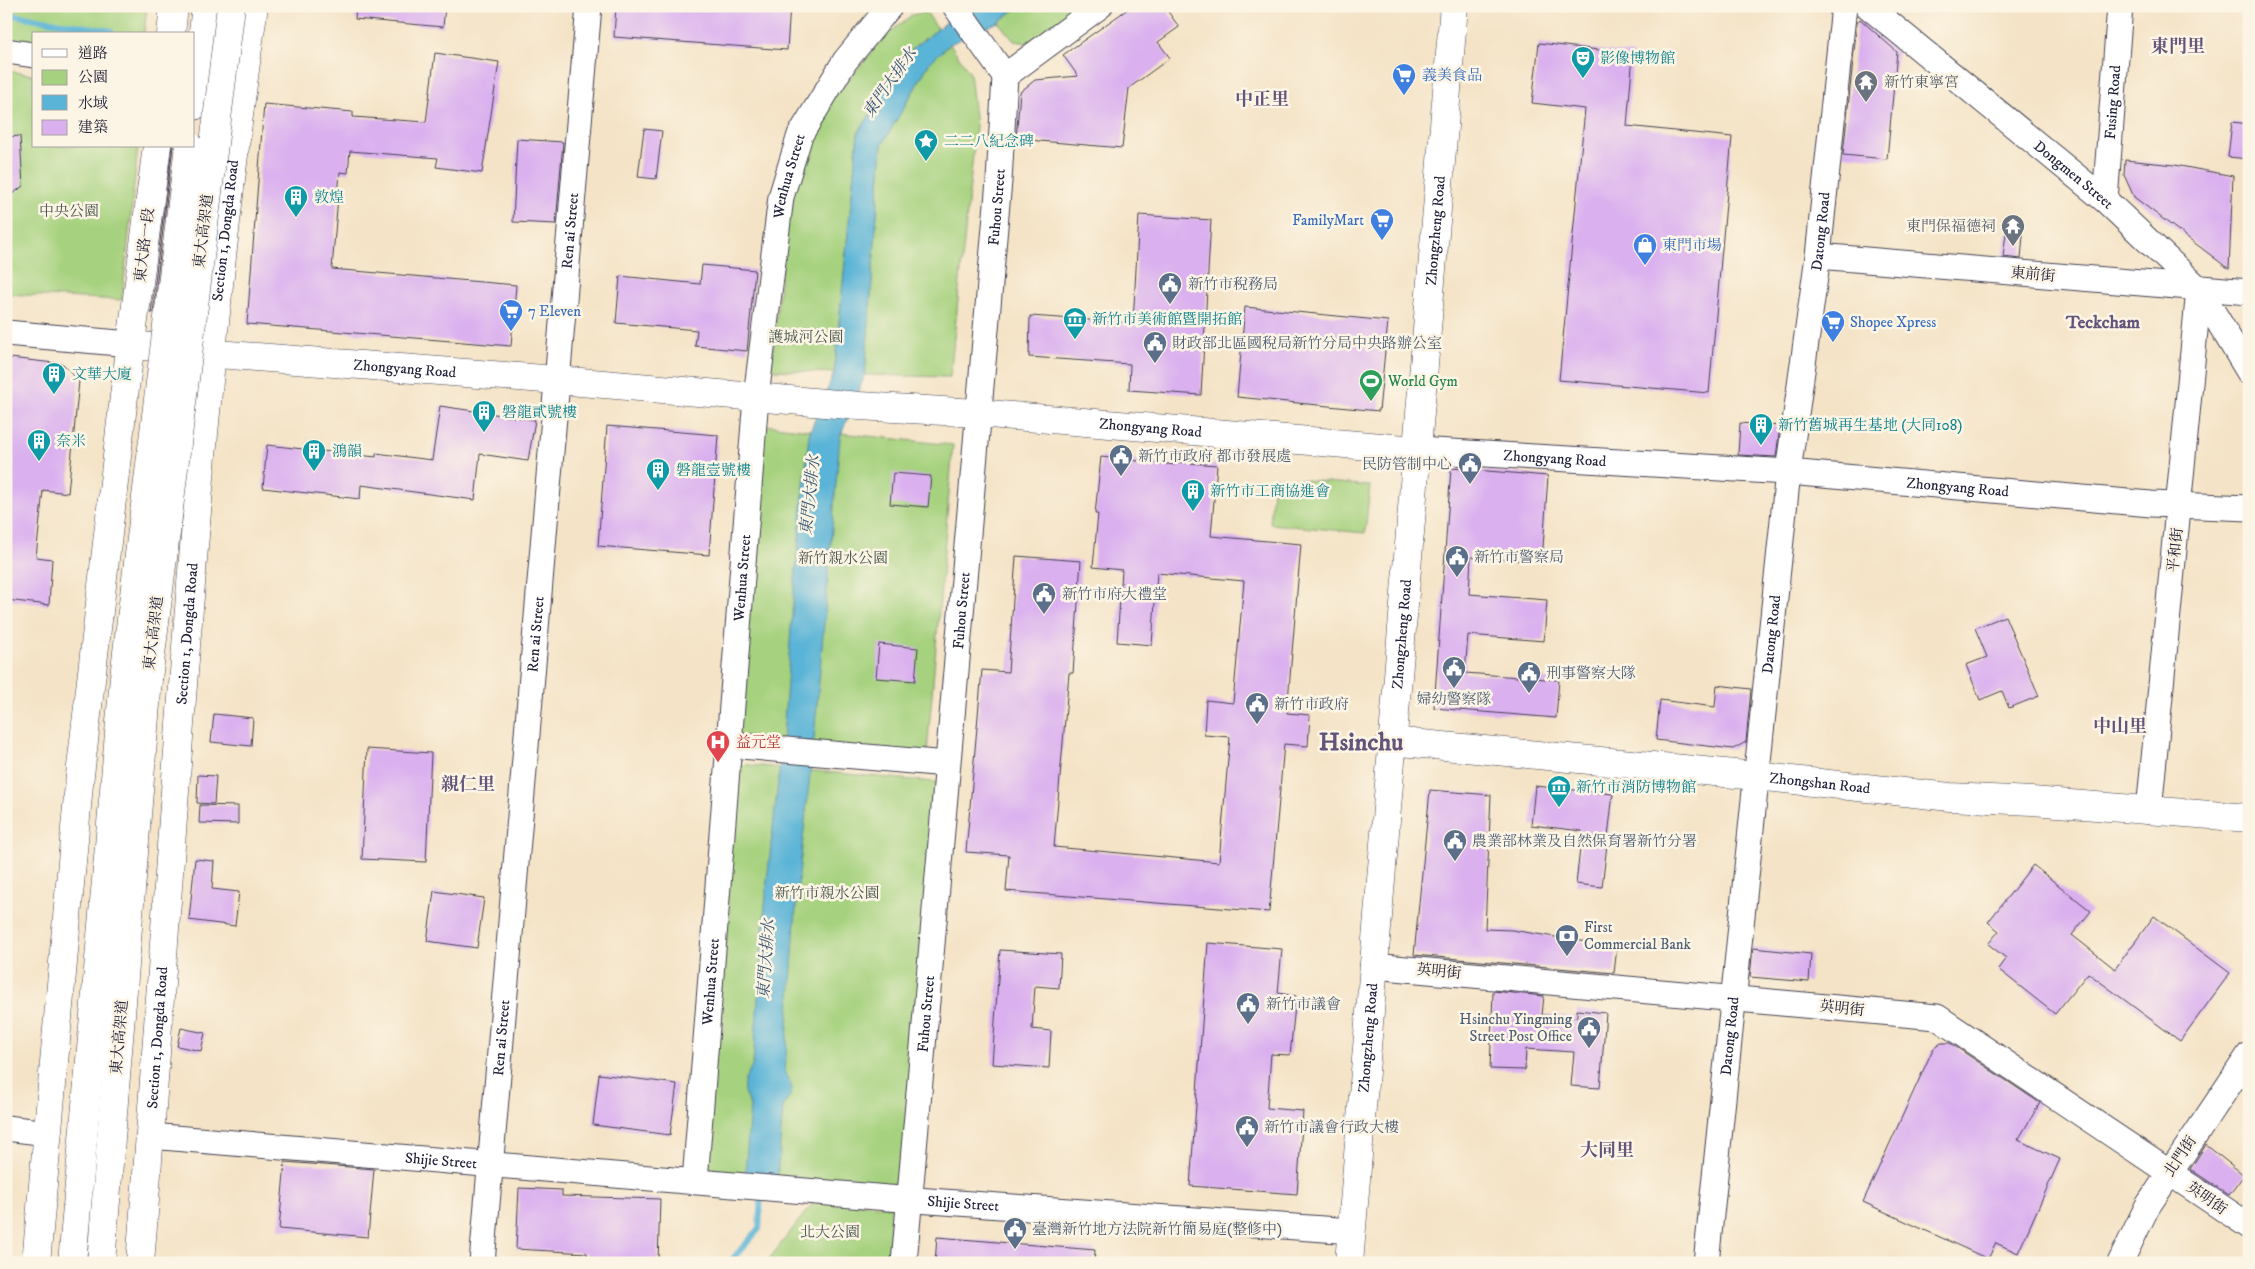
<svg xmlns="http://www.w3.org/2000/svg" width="2255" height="1269" viewBox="0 0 2255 1269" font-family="'IM FELL DW Pica','Noto Serif TC',serif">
	<rect width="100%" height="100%" fill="#fcf5e5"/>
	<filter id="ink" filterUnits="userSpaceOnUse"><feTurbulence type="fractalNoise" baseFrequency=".02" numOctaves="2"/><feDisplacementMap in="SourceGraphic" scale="10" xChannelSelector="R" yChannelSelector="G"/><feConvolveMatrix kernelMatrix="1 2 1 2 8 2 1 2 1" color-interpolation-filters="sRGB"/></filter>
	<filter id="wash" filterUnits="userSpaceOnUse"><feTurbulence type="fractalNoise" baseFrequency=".0096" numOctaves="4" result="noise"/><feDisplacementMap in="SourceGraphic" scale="20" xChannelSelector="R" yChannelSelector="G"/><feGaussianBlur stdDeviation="1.12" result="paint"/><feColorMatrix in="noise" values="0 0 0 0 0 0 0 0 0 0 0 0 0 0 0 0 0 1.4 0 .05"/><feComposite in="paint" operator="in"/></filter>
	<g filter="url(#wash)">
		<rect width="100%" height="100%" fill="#f4e3c6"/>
		<path fill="#a6d17e" stroke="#647a5c" d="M6 6H147L144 34H34V48L6 44Z
			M1020 6H1081L1027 43 1014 41 998 22Z
			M926 12 938 29 914 47 858 133 834 373 776 370 771 367 788 207 810 143 833 99 885 36 912 15Z
			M950 44 970 73 976 126 950 377 865 375 882 145 930 62Z
			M6 71 34 75V146H138L122 300 6 294Z
			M754 424 953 445 927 753 729 742Z
			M1274 477 1370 486 1365 533 1270 524Z
			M728 763 945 783 910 1200 695 1181Z
			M816 1199 898 1207 892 1263H766Z"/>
		<path fill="#5ab4d7" stroke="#3e6b89" d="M962 6H1020L998 22 950 44 930 62 882 145 865 375 840 437 814 739 797 893 785 1073 792 1088 790 1096 783 1106 777 1179 745 1177 750 1105C739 1087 744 1081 753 1064L767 881 783 737 793 601 809 434 834 373 858 133 914 47 938 29Z"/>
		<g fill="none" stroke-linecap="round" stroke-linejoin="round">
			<path stroke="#5ab4d7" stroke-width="6" d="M6 14 111 31
				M729 1263 759 1229 761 1193"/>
		</g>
		<g id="blocks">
			<path fill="#dab0ef" d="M356 6H445L443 27 355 19Z
				M616 6H790L787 50 614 37Z
				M1132 6H1164L1179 27 1158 42 1170 58 1129 88 1122 148 1016 139 1020 92 1035 80 1078 76 1063 55Z
				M1860 19 1897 52 1887 159 1843 155 1857 23Z
				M1539 43 1633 54 1627 126 1732 137 1709 393 1559 380 1585 109 1532 103Z
				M435 53 499 62 482 173 436 167 438 158 350 151 348 173 340 172 332 269 516 285 511 346 247 324 264 104 353 112V117L426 122Z
				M2232 122 2249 124V159L2228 157Z
				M644 129 662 131 656 179 638 177Z
				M20 136 23 186 6 199V137Z
				M517 139 563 142 556 224 513 222Z
				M172 146H173L153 313H151Z
				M2125 160 2175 165 2233 176 2229 269 2134 197 2124 175Z
				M1139 215 1211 220 1201 395 1129 390 1130 364 1029 357 1030 316 1133 323Z
				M2006 233 2023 235 2021 259 2003 257Z
				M702 265 755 270 747 351 695 346 697 330 616 323 620 276 700 284Z
				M1245 307 1388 321 1379 411 1237 397Z
				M10 358 63 364 79 381 68 493 43 490 36 557 52 559 49 605 6 600V392Z
				M440 406 535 420 528 461 480 454 475 500 361 485 360 499 263 488 267 445 376 457V453L432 460Z
				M1740 423 1780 426 1776 457 1738 455Z
				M607 426 718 435 709 555 598 546Z
				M1101 457 1176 465V462L1217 465 1211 536 1301 544 1287 713 1310 715 1308 746 1284 744 1269 912 1006 891 1009 855 966 852 982 670 1008 672 1016 556 1081 561 1073 673H1069L1054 847 1219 862 1230 737 1204 735 1206 700 1233 703 1244 581 1157 573 1152 645 1117 642 1122 570 1093 567 1098 514H1095Z
				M1451 468 1548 476 1542 562 1471 557 1469 594 1547 600 1544 641 1468 635 1465 673 1559 680 1556 718 1434 708Z
				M893 473 931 476 928 507 890 504Z
				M2005 616 2039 696 2009 708 2002 691 1980 700 1966 665 1987 657 1975 628Z
				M879 644 918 648 915 681 876 678Z
				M1717 685 1751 689 1746 742 1733 749 1656 740 1660 700 1715 707Z
				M214 714 253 718 251 746 211 742Z
				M367 749 431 753 426 862 362 859Z
				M198 775 216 776 214 804 197 803Z
				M1535 786 1613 794 1602 887 1576 884 1582 831 1531 825Z
				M1430 790 1491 795 1485 929 1512 930 1617 947 1614 973 1414 955Z
				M200 805 238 806V824L199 823Z
				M195 859 214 861 212 889 239 892 235 926 189 920Z
				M2033 865 2091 911 2072 935 2115 969 2154 916 2230 973 2180 1041 2088 973 2055 1014 1998 969 2006 958 1988 944 1999 931 1988 922Z
				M434 891 484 898 477 948 427 941Z
				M1208 943 1282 949 1278 993 1296 996 1290 1055 1271 1054 1267 1108 1303 1111 1297 1194 1190 1186Z
				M1753 948 1811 954 1809 982 1750 977Z
				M1000 950 1061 954 1059 988 1035 986 1032 1029 1051 1031 1049 1068 992 1064Z
				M1493 991 1544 996 1542 1015 1577 1017V1010L1606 1013 1600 1088 1571 1086 1574 1052 1526 1049 1525 1070 1490 1069Z
				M181 1028 205 1033 201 1051 177 1046Z
				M1941 1043H1950L2040 1103 2018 1140 2060 1159 2018 1253 1996 1243 1988 1259 1863 1202 1933 1049Z
				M599 1074 677 1084 670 1135 593 1125Z
				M2206 1145 2244 1175 2229 1195 2190 1169Z
				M285 1162 374 1169 368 1237 279 1229Z
				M519 1188 562 1190V1196L660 1199 658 1263H587V1253L516 1249Z
				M937 1237 1095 1250 1094 1263H935Z"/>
		</g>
	</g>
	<g filter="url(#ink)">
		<use href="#blocks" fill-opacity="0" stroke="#423f50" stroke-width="1"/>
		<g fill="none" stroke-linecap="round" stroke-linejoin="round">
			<g stroke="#423f50" stroke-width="27">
				<g id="street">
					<path d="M955 6 1005 76"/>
					<path id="s1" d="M1868 6 2105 200 2199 289 2249 372"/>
					<path d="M6 51 34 55"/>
					<path id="s2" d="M2105 200 2120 6"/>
					<path d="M1818 256 2249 292"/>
					<path d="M6 333 130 344"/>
					<path id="s3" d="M1417 450 1788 472 2151 504 2249 508"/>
					<path d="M729 745 947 764"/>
					<path d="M2149 811 2199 289"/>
					<path d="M1373 966 1937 1017 2249 1226"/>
					<path d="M6 1128 48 1133"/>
					<path id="s4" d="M150 1136 888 1198 1352 1231"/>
					<path id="s5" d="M695 1181 756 397 781 197 800 135 845 61 890 6"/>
					<path id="s6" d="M482 1263 589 6"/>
					<path id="s7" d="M904 1263 999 181 1005 76 1100 6"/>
					<path id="s8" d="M1706 1263 1788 472 1818 256 1844 6"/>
					<path d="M2120 1263 2147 1207 2249 1055"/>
				</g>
			</g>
			<g stroke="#423f50" stroke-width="29">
				<g id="secondary">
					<path d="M171 34 174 6"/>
					<path d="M194 106 206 6"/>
					<path id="s9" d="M130 344 178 351 557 380 860 406 977 413 1417 450"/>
					<path id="s10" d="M1391 741 1756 776 1950 797 2032 801 2249 818"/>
					<path d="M36 1263 79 784 124 396 157 146"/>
					<path d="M72 1263 124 677"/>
					<path d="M101 1263 148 679"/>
					<path id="s11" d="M140 1263C174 844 193 423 254 6"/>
					<path id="s12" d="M1349 1263 1454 6"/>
				</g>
			</g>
			<use href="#street" stroke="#fff" stroke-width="25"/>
			<use href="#secondary" stroke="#fff" stroke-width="28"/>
			<g stroke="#423f50" stroke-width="29" stroke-linecap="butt">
				<path id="secondary-bridge" d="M124 677 189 146
					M148 679 231 6"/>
			</g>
			<use href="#secondary-bridge" stroke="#fff" stroke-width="28"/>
		</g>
	</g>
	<defs>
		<g id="theatre-pin" transform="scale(1.25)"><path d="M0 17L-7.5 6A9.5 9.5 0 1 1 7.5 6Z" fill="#0f9aa8" stroke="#fcf5e5"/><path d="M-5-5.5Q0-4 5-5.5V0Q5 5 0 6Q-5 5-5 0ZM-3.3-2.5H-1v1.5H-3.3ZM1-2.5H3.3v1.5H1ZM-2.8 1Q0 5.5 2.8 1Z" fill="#fff"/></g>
		<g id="supermarket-pin" transform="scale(1.25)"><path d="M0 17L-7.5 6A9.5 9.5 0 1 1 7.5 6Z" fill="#3f7fe0" stroke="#fcf5e5"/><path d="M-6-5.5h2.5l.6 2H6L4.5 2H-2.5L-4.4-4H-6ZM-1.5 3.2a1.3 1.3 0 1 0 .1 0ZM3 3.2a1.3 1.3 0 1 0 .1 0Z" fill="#fff"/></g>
		<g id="temple-pin" transform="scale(1.25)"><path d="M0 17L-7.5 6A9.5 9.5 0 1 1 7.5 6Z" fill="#6b7280" stroke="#fcf5e5"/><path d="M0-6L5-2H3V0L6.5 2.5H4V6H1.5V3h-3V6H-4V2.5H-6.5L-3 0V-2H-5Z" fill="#fff"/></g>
		<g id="sight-pin" transform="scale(1.25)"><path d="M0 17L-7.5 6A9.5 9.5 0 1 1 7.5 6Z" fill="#0f9aa8" stroke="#fcf5e5"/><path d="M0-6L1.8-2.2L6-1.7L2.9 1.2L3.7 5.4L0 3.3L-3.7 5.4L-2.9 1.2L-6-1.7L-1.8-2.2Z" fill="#fff"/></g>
		<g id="building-pin" transform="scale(1.25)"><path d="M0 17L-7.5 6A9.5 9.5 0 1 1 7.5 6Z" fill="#0f9aa8" stroke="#fcf5e5"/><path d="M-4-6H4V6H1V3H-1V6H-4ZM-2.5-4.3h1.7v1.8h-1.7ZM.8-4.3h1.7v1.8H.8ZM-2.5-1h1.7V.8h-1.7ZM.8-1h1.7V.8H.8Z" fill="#fff"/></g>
		<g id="shop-pin" transform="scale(1.25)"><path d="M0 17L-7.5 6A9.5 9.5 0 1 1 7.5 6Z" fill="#3f7fe0" stroke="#fcf5e5"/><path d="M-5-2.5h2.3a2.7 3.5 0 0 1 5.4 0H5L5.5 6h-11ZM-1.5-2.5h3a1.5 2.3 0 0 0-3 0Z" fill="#fff"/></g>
		<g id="civic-pin" transform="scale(1.25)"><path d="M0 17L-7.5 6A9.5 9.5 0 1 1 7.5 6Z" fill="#5c6f8a" stroke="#fcf5e5"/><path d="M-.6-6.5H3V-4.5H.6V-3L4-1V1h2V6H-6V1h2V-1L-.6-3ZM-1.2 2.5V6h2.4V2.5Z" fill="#fff"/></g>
		<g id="museum-pin" transform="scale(1.25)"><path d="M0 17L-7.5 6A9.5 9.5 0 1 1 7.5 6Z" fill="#0f9aa8" stroke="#fcf5e5"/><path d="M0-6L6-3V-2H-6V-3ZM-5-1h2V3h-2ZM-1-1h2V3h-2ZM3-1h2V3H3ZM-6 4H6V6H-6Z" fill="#fff"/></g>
		<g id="stadium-pin" transform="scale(1.25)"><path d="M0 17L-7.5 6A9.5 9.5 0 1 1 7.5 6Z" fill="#2e9e5b" stroke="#fcf5e5"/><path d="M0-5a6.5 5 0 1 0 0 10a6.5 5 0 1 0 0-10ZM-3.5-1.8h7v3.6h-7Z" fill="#fff"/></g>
		<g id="hospital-pin" transform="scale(1.25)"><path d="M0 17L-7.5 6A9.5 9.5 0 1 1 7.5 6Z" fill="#e0444e" stroke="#fcf5e5"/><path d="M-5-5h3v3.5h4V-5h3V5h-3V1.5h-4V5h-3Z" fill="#fff"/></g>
		<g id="bank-pin" transform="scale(1.25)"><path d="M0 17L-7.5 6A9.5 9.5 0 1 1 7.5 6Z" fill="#5c6f8a" stroke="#fcf5e5"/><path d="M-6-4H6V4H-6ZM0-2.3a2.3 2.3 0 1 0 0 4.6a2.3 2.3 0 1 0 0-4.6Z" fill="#fff"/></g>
	</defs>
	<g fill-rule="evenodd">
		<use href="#theatre-pin" x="1583" y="58"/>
		<use href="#supermarket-pin" x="1404" y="75"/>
		<use href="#temple-pin" x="1866" y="82"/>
		<use href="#sight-pin" x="926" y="141"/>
		<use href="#building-pin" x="296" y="197"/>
		<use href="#supermarket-pin" x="1382" y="220"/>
		<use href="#temple-pin" x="2013" y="226"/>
		<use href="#shop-pin" x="1645" y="245"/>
		<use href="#civic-pin" x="1170" y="284"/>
		<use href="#supermarket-pin" x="511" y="311"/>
		<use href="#museum-pin" x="1075" y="319"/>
		<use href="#supermarket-pin" x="1833" y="322"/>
		<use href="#civic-pin" x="1155" y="343"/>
		<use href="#building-pin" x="54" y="374"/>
		<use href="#stadium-pin" x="1371" y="381"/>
		<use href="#building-pin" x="484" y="412"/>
		<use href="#building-pin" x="1761" y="425"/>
		<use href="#building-pin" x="39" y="441"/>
		<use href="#building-pin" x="314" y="451"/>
		<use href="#civic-pin" x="1121" y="456"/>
		<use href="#civic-pin" x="1470" y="464"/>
		<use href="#building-pin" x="658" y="470"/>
		<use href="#building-pin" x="1193" y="491"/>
		<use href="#civic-pin" x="1457" y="557"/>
		<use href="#civic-pin" x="1044" y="594"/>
		<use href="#civic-pin" x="1454" y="668"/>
		<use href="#civic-pin" x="1529" y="673"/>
		<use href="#civic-pin" x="1257" y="704"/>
		<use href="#hospital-pin" x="718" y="742"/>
		<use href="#museum-pin" x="1559" y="787"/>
		<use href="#civic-pin" x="1455" y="841"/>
		<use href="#bank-pin" x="1567" y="936"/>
		<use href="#civic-pin" x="1248" y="1004"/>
		<use href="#civic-pin" x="1589" y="1028"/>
		<use href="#civic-pin" x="1247" y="1127"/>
		<use href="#civic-pin" x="1015" y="1229"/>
	</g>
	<g text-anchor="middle" stroke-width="5" stroke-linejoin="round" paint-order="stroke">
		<g font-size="15" fill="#0d838f" stroke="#fcf5e5" text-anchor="start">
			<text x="1600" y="63">影像博物館</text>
			<text x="944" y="146">二二八紀念碑</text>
			<text x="314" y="202">敦煌</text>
			<text x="1092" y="324">新竹市美術館暨開拓館</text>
			<text x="72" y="379">文華大廈</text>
			<text x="502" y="417">磐龍貳號樓</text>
			<text x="1778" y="430">新竹舊城再生基地 (大同108)</text>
			<text x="56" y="446">奈米</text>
			<text x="332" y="456">鴻韻</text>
			<text x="676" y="475">磐龍壹號樓</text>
			<text x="1210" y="496">新竹市工商協進會</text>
			<text x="1576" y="792">新竹市消防博物館</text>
		</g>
		<g font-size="15" fill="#366cbe" stroke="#fcf5e5" text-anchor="start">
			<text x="1422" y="80">義美食品</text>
			<text x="1364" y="225" text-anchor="end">FamilyMart</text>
			<text x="1662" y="250">東門市場</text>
			<text x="528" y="316">7 Eleven</text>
			<text x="1850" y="327">Shopee Xpress</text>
		</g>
		<g font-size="15" fill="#5b616d" stroke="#fcf5e5" text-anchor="start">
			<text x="1884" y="87">新竹東寧宮</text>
			<text x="1996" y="231" text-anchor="end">東門保福德祠</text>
		</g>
		<g font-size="15" fill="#22223b" stroke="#fcf5e5">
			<text dy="5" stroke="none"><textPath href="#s2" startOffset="98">Fusing Road</textPath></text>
			<text dy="5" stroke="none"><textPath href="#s1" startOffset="266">Dongmen Street</textPath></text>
			<text dy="5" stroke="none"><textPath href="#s5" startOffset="1010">Wenhua Street</textPath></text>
			<text dy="5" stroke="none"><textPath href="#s7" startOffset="1060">Fuhou Street</textPath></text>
			<text dy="5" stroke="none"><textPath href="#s11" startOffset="1036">Section 1, Dongda Road</textPath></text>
			<text transform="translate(203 231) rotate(-83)" y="5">東大高架道</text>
			<text dy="5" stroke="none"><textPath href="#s6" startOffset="1036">Ren ai Street</textPath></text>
			<text dy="5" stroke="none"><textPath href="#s12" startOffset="1036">Zhongzheng Road</textPath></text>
			<text dy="5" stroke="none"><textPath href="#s8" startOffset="1038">Datong Road</textPath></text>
			<text transform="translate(144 245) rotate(-83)" y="5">東大路一段</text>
			<text transform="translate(2033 274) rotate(5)" y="5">東前街</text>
			<text dy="5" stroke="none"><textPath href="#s9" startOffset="276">Zhongyang Road</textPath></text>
			<text dy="5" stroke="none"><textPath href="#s9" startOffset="1024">Zhongyang Road</textPath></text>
			<text dy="5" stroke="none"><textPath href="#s3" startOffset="138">Zhongyang Road</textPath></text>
			<text dy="5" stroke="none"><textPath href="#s3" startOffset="542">Zhongyang Road</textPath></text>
			<text transform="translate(2175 550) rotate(-84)" y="5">平和街</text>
			<text dy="5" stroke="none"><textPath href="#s5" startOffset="605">Wenhua Street</textPath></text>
			<text dy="5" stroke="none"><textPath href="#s7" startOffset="655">Fuhou Street</textPath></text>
			<text transform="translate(153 633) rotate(-83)" y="5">東大高架道</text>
			<text dy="5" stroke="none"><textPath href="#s11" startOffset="631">Section 1, Dongda Road</textPath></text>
			<text dy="5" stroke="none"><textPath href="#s12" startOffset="631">Zhongzheng Road</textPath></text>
			<text dy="5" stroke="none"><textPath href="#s8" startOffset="632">Datong Road</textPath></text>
			<text dy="5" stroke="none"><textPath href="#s6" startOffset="631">Ren ai Street</textPath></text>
			<text dy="5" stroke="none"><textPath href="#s10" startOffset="431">Zhongshan Road</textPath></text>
			<text transform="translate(1439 971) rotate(5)" y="5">英明街</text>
			<text dy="5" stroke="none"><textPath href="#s5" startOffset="200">Wenhua Street</textPath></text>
			<text transform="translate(1842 1008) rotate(6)" y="5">英明街</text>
			<text dy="5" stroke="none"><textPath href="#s7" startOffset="250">Fuhou Street</textPath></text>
			<text transform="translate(119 1037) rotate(-85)" y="5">東大高架道</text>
			<text dy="5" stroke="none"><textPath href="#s11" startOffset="226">Section 1, Dongda Road</textPath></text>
			<text dy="5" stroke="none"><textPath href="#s8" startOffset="228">Datong Road</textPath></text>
			<text dy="5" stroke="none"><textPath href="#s6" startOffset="226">Ren ai Street</textPath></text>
			<text dy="5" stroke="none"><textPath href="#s12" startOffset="226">Zhongzheng Road</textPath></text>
			<text transform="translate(2180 1156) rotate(-56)" y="5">北門街</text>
			<text dy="5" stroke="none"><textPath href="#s4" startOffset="292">Shijie Street</textPath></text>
			<text transform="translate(2207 1198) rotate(35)" y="5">英明街</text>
			<text dy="5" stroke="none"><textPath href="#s4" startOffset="816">Shijie Street</textPath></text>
		</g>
		<g font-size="15" fill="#4a574f" stroke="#fcf5e5">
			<text x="69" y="216">中央公園</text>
			<text x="806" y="342">護城河公園</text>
			<text x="843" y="563">新竹親水公園</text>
			<text x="827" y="898">新竹市親水公園</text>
			<text x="830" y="1237">北大公園</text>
		</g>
		<g font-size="15" fill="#4e5e75" stroke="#fcf5e5" text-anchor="start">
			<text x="1188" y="289">新竹市稅務局</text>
			<text x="1172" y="348">財政部北區國稅局新竹分局中央路辦公室</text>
			<text x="1138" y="461">新竹市政府 都市發展處</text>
			<text x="1452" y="469" text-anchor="end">民防管制中心</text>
			<text x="1474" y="562">新竹市警察局</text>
			<text x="1062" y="599">新竹市府大禮堂</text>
			<text x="1546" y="678">刑事警察大隊</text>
			<text x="1454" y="704" text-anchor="middle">婦幼警察隊</text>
			<text x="1274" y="709">新竹市政府</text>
			<text x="1472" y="846">農業部林業及自然保育署新竹分署</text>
			<text x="1584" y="932">First<tspan x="1584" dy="17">Commercial Bank</tspan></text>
			<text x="1266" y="1009">新竹市議會</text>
			<text x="1572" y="1024" text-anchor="end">Hsinchu Yingming<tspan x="1572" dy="17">Street Post Office</tspan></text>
			<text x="1264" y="1132">新竹市議會行政大樓</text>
			<text x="1032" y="1234">臺灣新竹地方法院新竹簡易庭(整修中)</text>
		</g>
		<g font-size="15" fill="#27864d" stroke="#fcf5e5" text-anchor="start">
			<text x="1388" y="386">World Gym</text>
		</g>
		<g font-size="15" fill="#be3a42" stroke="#fcf5e5" text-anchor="start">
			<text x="736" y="747">益元堂</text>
		</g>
		<g font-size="16" font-style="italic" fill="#365572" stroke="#fcf5e5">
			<text transform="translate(889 82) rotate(-55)" y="6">東門大排水</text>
			<text transform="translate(809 495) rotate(-84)" y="6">東門大排水</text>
			<text transform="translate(765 959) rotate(-86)" y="6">東門大排水</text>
		</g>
		<g font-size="18" font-weight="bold" fill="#62547a" stroke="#fcf5e5">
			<text x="2178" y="52">東門里</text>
			<text x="1262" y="105">中正里</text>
			<text x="2103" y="328">Teckcham</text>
			<text x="2120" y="732">中山里</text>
			<text x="468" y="790">親仁里</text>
			<text x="1607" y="1156">大同里</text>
		</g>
		<g font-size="25" font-weight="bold" fill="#62547a" stroke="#fcf5e5">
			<text x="1361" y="750">Hsinchu</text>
		</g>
	</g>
	<rect width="2255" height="1269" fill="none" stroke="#fcf5e5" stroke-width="25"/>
	<rect x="32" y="32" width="162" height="115" fill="#fcf5e5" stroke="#a5a1a1"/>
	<rect x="42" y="49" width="25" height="8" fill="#ffffff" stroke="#a5a1a1"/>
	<text x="78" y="58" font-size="15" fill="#22223b">道路</text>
	<rect x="42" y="70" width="25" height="15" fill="#a6d17e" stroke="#a5a1a1"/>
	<text x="78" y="82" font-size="15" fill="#22223b">公園</text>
	<rect x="42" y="95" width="25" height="15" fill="#5ab4d7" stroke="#a5a1a1"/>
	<text x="78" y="108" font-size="15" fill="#22223b">水域</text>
	<rect x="42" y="120" width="25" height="15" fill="#dab0ef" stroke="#a5a1a1"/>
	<text x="78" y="132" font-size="15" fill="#22223b">建築</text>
</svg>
